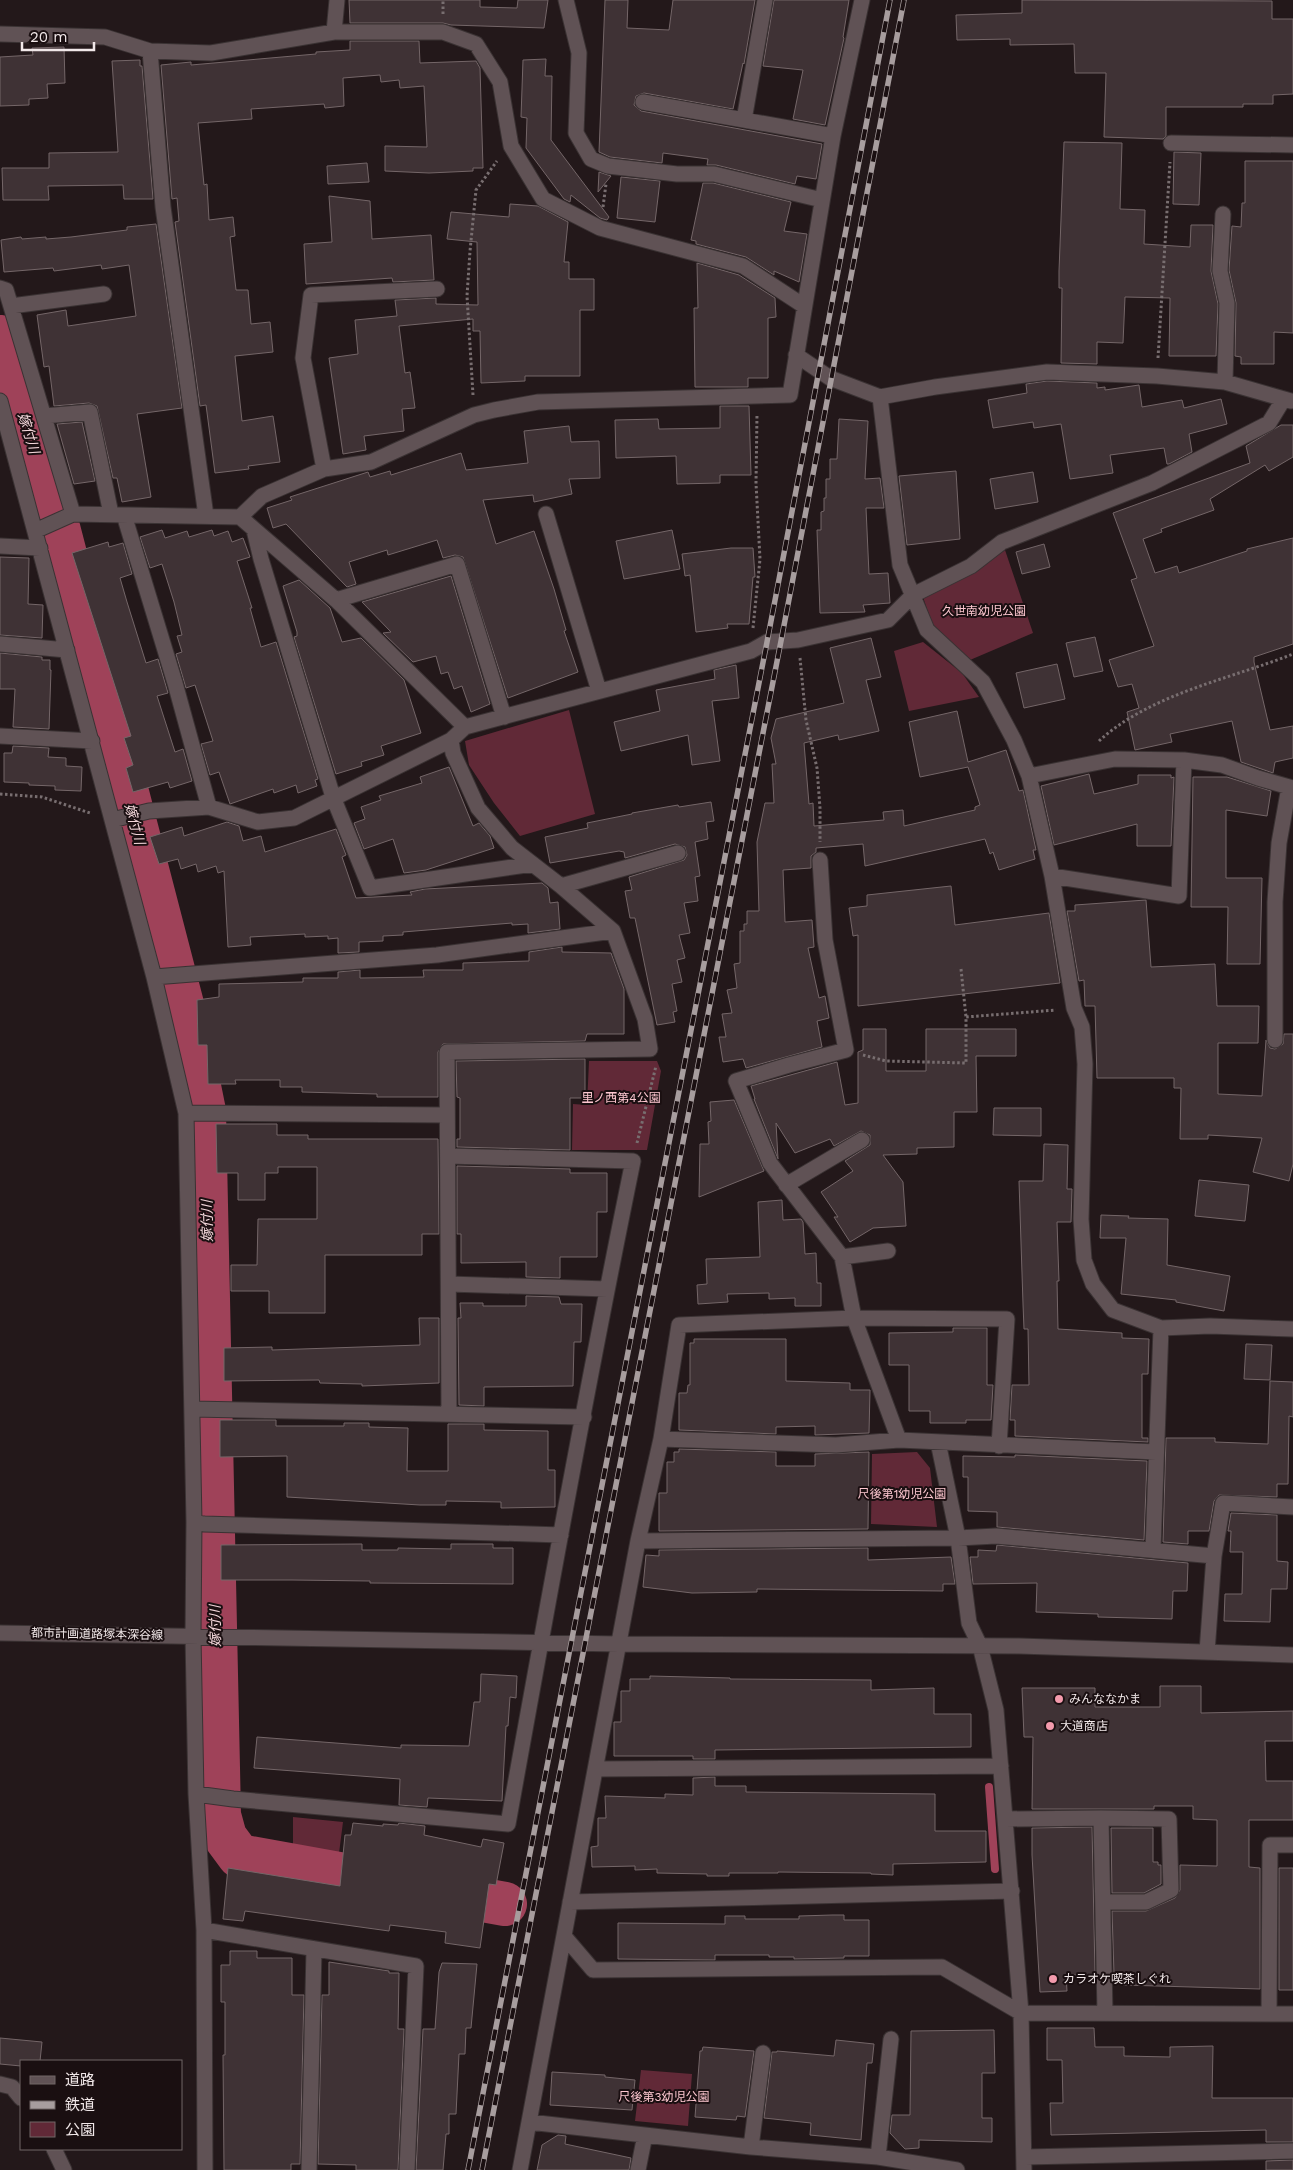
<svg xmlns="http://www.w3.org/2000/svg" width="1293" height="2170" viewBox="0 0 1293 2170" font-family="'Work Sans','Noto Sans JP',sans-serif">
	<rect width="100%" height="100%" fill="#23181a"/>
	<path fill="#612937" d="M1005 550 1033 633 970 660 933 627 923 597 972 573Z
		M923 642 962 673 979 697 909 711 894 651Z
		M569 710 595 814 520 836 494 803 469 765 465 741Z
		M589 1061H657L661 1071 647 1150H572L573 1104 587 1105Z
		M917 1452 930 1468 937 1527 871 1524 872 1454Z
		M293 1817 343 1822 338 1861 293 1855Z
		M641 2070 692 2074 688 2126 635 2121Z"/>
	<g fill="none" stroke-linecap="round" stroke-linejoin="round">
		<path stroke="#9f4259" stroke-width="8" d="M989 1787 995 1869"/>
		<path stroke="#9f4259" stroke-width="44" d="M0 337 59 531 184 1012 204 1111 219 1815 225 1837 239 1856 505 1904"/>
	</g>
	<path fill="#3f3235" stroke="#746668" d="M349 0H480V7L517 8 518 0H548L544 28 451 25 443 23H350Z
		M605 0H628L627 28 669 30 673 0H755L744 64 743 63 733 109 644 93 636 96 634 105 641 111 822 144 816 179 797 176 795 184 716 165H707L708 159 663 153 662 163 610 157 599 152Z
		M774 0H849L843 37 844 38 825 125 793 119 803 70 763 66Z
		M1022 0 1272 1V19H1293V94L1273 95V104H1243V107H1166V136L1163 139 1104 137 1106 73H1075L1074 44 1010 45V39L957 40 956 15 1022 13Z
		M350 41H419L420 63 476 61 480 68 483 168H473V171L429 173 385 171V146L427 147 424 86 400 88 399 80 381 82 380 75 343 78 344 106 325 108 324 104 251 109 252 119 198 123 204 185 207 184 209 220 233 217 235 236 230 237 236 290H248L251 324 270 322 273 352 235 356 242 421 273 416 280 462 248 466 249 469 215 473 206 405 200 406 175 222 179 221 177 198 172 199 161 65 191 62V65L316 54V52L350 50Z
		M64 47 65 83 47 84 48 98 29 99V105L0 106V57L33 55 32 48Z
		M546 59 545 76H552L551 140 609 217 607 220 600 218 571 195 570 202 564 199 526 148 527 118 521 117 523 60Z
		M140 60V66H142L153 199H124L123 185 48 186 49 200H3L2 168H49V153L118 152 112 61Z
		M1064 142 1122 143 1120 209 1145 210 1144 244 1190 247 1191 225H1213L1211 271 1218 304 1216 356H1169L1170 298 1125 297 1123 343 1097 342V364L1061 363 1062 288H1059V271Z
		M1174 152 1201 153 1199 205 1173 204Z
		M1245 161H1293V333L1274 332V364H1241V357L1235 356 1236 303 1229 270 1232 226 1241 227 1242 203H1245Z
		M367 163 369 182 328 184 327 166Z
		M599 172 611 176 598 192Z
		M621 177 660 181 655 222 617 218Z
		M703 183H713L791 202 784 231 807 234 799 282 774 271V275L746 257 696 244V241L691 240Z
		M329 196 370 201 372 239 431 235 434 280 393 282 392 278 306 284 304 244 332 242Z
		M510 204 538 206 568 222 564 262H569V279H594V310H580V376H525V381L481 383 480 331H473V319L399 326 405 373 410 372 415 408 402 409 404 431 364 436 366 450 343 454 329 358 358 354 355 320 397 316 395 300 436 298V304L478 305 477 242 447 239 451 212 509 217Z
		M156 224 182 408 137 414 151 497 122 502 117 478H113L97 406 89 403 54 406 49 366 44 367 37 315 66 310 68 326 136 316 129 265 102 269 101 265 54 271 53 268 4 272 1 240 21 237 22 239 46 237V239L71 237 127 230V227Z
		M697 263 739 275 775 298 776 317 768 318V378H748V387H695L694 308H698Z
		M1047 381 1097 383V388L1105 387V390L1139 385 1142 407 1182 400 1184 408 1221 399 1227 424 1189 434 1192 452 1169 464H1167L1164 448 1110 455 1113 473 1070 479 1061 424 1034 428 1033 422 993 428 988 400 1027 393 1026 384Z
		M720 406H749L751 475H720V483L677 484 676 456 616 458 615 420 658 419 659 429 720 428Z
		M839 419 868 421 865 479 880 478 884 508H866L869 574 888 573 890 603 863 605 865 612 820 613 817 530H821V512L824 511V498H826V479H830V459H837Z
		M82 422 95 481 74 484 57 424Z
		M1281 425H1293V457L1269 471 1265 465 1210 499 1214 510 1161 529 1162 532 1143 539 1155 573 1177 566 1179 573 1247 551V549L1293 538V644L1254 657V662L1270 730 1293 726V758L1275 762 1273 773 1241 762 1232 721 1170 734 1172 742 1135 750 1127 712 1139 708 1132 684 1118 687 1109 660 1154 646 1131 580 1137 578 1113 513 1250 463 1246 446Z
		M569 426 571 442 599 441 600 478 569 479 572 494 534 502 533 495 483 500 496 544 534 531 554 589 566 630 564 631 578 672 508 698 463 557 455 555 443 558 437 540 388 555 387 550 349 562 356 584 347 587 286 524 273 528 267 508 292 500 290 497 368 472 370 477 390 471 391 475 461 453 466 470 528 463 524 431Z
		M956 471 960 539 907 545 899 476Z
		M1033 472 1038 502 995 509 990 479Z
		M162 530 165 538 187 531 189 537 212 530 214 536 228 531 232 542 243 538 250 557 237 561 252 608H250L261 647 276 642 318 779 315 780 317 786 298 793 296 785 274 793 273 789 230 804 219 772 210 775 201 744 213 741 195 685 186 688 176 654 182 652 177 636 182 635 174 602 162 564 150 568 140 537Z
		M672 530 680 569 624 579 616 541Z
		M108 542 109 547 123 543 132 574 120 578 127 602 146 663 158 659 168 693 157 696 175 752 183 749 192 781 170 788 168 782 133 792 126 768 133 765 124 738 131 736 72 553Z
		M1044 544 1050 567 1022 574 1016 552Z
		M731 548H753L755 577H753L749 624H727L728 628 696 632 690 575 685 576 682 554Z
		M0 557 29 558 28 604 43 605 42 638 0 635Z
		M451 576 490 704 471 712 462 686 454 689 448 672 441 674 436 656 413 662 383 633 391 632 362 602Z
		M299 580 330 608 342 642 361 638 404 680 421 733 381 746 384 755 361 762 362 766 336 774 294 637 297 636V632L283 586Z
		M1095 637 1103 671 1074 677 1066 643Z
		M871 638 881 677 866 680 879 731 839 740 838 735 804 743 809 804 813 803 814 826 884 820 883 812 903 810 904 826 975 810V807L980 805 968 767 920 777 909 722 957 711 968 762 1006 750 1019 791 1023 790 1036 850H1033L1035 859 999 870 993 852 990 854 985 839 865 866 863 844 816 848V852L811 856V868L783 870 785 922 812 920 814 947 808 948 819 998 825 996 829 1018 817 1021 822 1047 746 1068 743 1059 723 1062 719 1037H726L722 1014 732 1013 727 990 737 988 734 964 740 963V931H744V924H747V911H759L757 842 765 803H774L772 764H776L771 738 776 719 844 703 830 648Z
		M0 653 42 657V660H50V670H51L49 729 13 727 15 689H0Z
		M1057 664 1065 699 1024 708 1016 673Z
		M736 665 739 698 712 701 720 761 692 765 688 735 621 751 614 722 660 711 656 690 715 679 714 670Z
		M13 746 49 748 48 757 66 758V766L82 767 81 791 55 790V786L29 785V783L4 782V753H12Z
		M449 767 473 826 479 823 490 836 494 848 426 870 404 873 393 839 364 849 354 823 365 819 361 807 381 800 379 796 422 783 420 777Z
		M1089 774 1094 794 1138 784V775H1171V778L1174 777 1171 846H1137V824L1054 845 1041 786Z
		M1193 777H1227L1271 791 1267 816 1226 810V878H1262L1260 964H1227L1228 907H1191Z
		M711 802 714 821 706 822 708 839 695 842 700 876 695 877 698 901 684 903 690 933 679 935 685 958 677 960 682 982 672 984 677 1011 673 1012 675 1022 657 1025 635 918H630L625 891 632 890 629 877 684 860 687 855 685 847 675 844 625 858 624 852 619 851 550 863 545 837 588 828 587 823 632 814V813L678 805 679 807Z
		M227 822 239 826 243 841 261 836 265 852 336 829 346 855 342 857 356 898 412 895 410 892 425 889 542 883 548 888 550 903 558 902 560 929 528 933V924L512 925V923L403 932V935L383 936V941L359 942V952L338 953V938L328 939V936L305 937V934L250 937 251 945 228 947 224 871 218 873 216 866 198 872 196 864 181 869 178 859 159 864 150 837 182 827 184 836Z
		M951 886 955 925 1049 913 1060 983 858 1006V935L853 936 849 908 867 906V895Z
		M1146 900 1151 967 1215 964 1217 1006H1259L1258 1043H1218V1094L1262 1096 1266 1040 1270 1048 1275 1049 1283 1044 1284 1034H1293V1164L1289 1181 1253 1172 1262 1138 1208 1135V1139H1180L1181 1088H1174V1078H1097L1095 1006H1085L1084 980 1079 981 1067 911H1075V905Z
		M562 947V952L611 953 624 989V1034H587L585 1041 443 1044 438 1052V1097H377V1094L302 1092V1087H280V1080H235L236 1084H208L207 1045H198L197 1000 219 997V984L303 982V978H338V972L360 970V978L424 977 423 970H463V963L529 961V952Z
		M863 1029H886V1071H926V1029H1016V1056H976L977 1112H954V1147L917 1148V1154L883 1155 903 1182 906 1226 873 1228 850 1242 834 1217H838L821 1192 853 1171 845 1161 870 1145V1135L861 1131 834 1146 830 1139 795 1153 776 1123 778 1159 754 1099H755L751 1086 837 1062 845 1105 858 1103V1052L863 1050Z
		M585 1059V1098H570V1150L457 1147V1139H460V1098L457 1097 456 1061Z
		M734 1100 764 1171 699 1197 700 1144H709L708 1122 711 1121 710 1102Z
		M994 1108H1041V1136L993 1135Z
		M216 1124H277V1135H308V1139H438L439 1234H422V1255H325V1313H269V1291H231V1265H257L258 1219H317V1167H278V1173H265V1200H238V1173H217Z
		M1044 1144 1068 1145 1067 1189H1072L1071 1222H1057L1059 1281H1057L1058 1329 1122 1333V1338L1149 1339 1148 1374H1142V1438H1148V1442L1015 1436V1420H1010L1012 1385H1029L1028 1329H1024L1023 1304 1019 1181H1043Z
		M457 1166 570 1169V1173H607V1212H597V1257H560V1278L526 1277V1262L461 1263V1234H457Z
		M1199 1180 1249 1185 1245 1221 1195 1216Z
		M782 1200 783 1220 801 1219 803 1222 805 1254 816 1253 817 1283H821V1306H795V1298L769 1299V1293L727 1294 728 1302 698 1304 697 1285 707 1284 706 1259 760 1257 758 1202Z
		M1101 1215 1129 1216 1128 1218 1168 1219 1167 1265 1230 1276 1224 1311 1176 1302V1300L1121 1294 1126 1238H1100Z
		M526 1296 559 1297 561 1304H582L581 1342H574L573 1386 484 1387V1406L459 1405 458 1318H461L460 1303H483V1306H526Z
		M419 1318H439V1383L362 1386V1384L320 1383 319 1380 224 1381V1348L272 1347V1350L420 1345Z
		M953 1328H987V1385H993L991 1420H966V1423H930V1411H909V1365H889V1333L953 1332Z
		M694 1339H786V1381L850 1383V1390H870L869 1433 815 1435V1426L776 1427V1434L679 1430V1393H687L688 1385H690V1343H694Z
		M1246 1344 1272 1345 1270 1380 1244 1379Z
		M1270 1381 1293 1382V1417L1289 1416 1288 1484H1277V1497L1219 1495 1214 1501 1209 1531H1188V1544L1163 1542 1166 1438H1215V1442L1268 1444Z
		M220 1420H276V1426H344V1423H369V1427L408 1428 407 1471H448V1424H484V1430L548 1431V1470H555V1507L501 1508V1502L446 1501V1505H420L287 1497V1456L220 1457Z
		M679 1449 776 1452V1466H815V1454L869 1452 868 1529 659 1531V1493H667V1462H674V1452H679Z
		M1015 1455 1147 1461 1144 1540 997 1527V1512L968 1511V1477H963V1456L1015 1457Z
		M1231 1513 1277 1515V1561L1288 1562 1287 1589H1271L1270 1622 1224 1621 1225 1594H1242L1243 1552H1230L1231 1531H1228Z
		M362 1544V1550H398V1548L451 1549V1544H493V1548H513V1584L370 1583V1581L292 1580H221V1545Z
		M997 1545 1188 1563 1187 1591H1173L1172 1619 1098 1617V1614L1036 1612 1037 1583 973 1584 970 1557H978V1550L996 1551Z
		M868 1548V1560L951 1557 955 1584H943V1591L757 1589V1592L692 1593 643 1587 646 1555 659 1556V1550Z
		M481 1674 517 1676 516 1698 510 1697 508 1726H506L502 1801 428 1798 427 1807 399 1805 400 1779 254 1768 257 1737 401 1748V1745L469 1746 474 1702H480Z
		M650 1676 730 1678V1679L871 1680V1690L934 1688V1714H971V1747L715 1750V1759H693V1756H614V1722H621V1691H630V1679H650Z
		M1160 1686H1201V1713L1293 1711V1741H1265L1266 1781H1293V1820H1249V1867L1260 1868V1989L1123 1985V1974H1114L1112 1911H1146L1175 1898 1180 1890V1865L1217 1866V1820L1193 1819V1806H1154V1809H1032L1033 1737H1024L1022 1688H1095V1707H1160Z
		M715 1777V1786H746V1792L935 1794V1831H986V1862L893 1864V1875L871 1874V1873L778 1872V1873H729V1876H707V1874L657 1873V1869L635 1870V1866L592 1867 591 1847 598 1846V1818H606L605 1796 665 1798V1794L693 1795V1778Z
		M353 1823 383 1826V1824L398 1825 399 1823 425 1826 424 1835 481 1847 483 1839 504 1843 496 1885 489 1884 480 1948 445 1943 446 1932 390 1925 389 1931 245 1911 243 1921 223 1919 228 1868 340 1886 345 1835H351Z
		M1092 1827 1095 1975H1066L1067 1991 1040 1992 1032 1855V1828Z
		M1111 1828H1153V1862H1158V1865H1161V1884L1144 1893H1112Z
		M1279 1868H1293V1990H1279Z
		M832 1915H844V1920H869V1956H844V1958L794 1959V1957H769V1955H715V1960L618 1959V1923L725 1924V1916H745V1919H799V1916Z
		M230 1951H257V1958H292V1995H304L300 2164H291V2170H224L223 2055H225V2002H221V1965H230Z
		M329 1962 389 1971V1973H399L398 2029H404L398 2170H356V2165L318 2164 322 1995H329Z
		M442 1963 477 1964 471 2028H466L465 2054H459L456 2114H449V2134H446L443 2170H416L423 2029H435L439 1972Z
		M1047 2028H1094L1095 2047H1124V2056L1170 2057V2047L1213 2046 1212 2098H1293V2142H1266V2130L1051 2135 1050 2103H1063L1062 2060H1047Z
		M994 2030 995 2073H982V2118H992V2142L919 2140V2148L905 2149 890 2133 892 2115H910L911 2031Z
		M0 2038 42 2042 40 2061H21V2066L0 2064Z
		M836 2040 874 2044 872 2063H867L861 2140 810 2135 811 2123 764 2118 772 2052H777V2051L834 2056Z
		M703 2047 754 2051 745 2117 737 2116 736 2120 695 2117 700 2051H702Z
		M552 2072 605 2075V2077L635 2080 632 2110 550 2105Z
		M558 2135 566 2136 565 2144 631 2158 629 2170H537L542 2145Z
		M1293 2160V2170H1266V2161Z"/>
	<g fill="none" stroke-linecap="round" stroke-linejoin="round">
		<g stroke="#3a3233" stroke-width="17">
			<path id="minor" d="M566 0 579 53 576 133 591 159 608 166 677 174H714L822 200
				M765 0 744 120 833 136
				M334 32 337 0
				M0 34 105 37 150 51 211 53 334 32H443L476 44 500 82 511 146 543 199 600 228 743 266 804 306
				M150 51 163 207 206 516
				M643 102 744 120
				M1171 143 1293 145
				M1223 214 1220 271 1227 303 1225 382
				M0 288 6 290 73 514
				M11 306 104 294
				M796 355 830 378 880 397 935 387 1047 372 1157 376 1225 382 1291 401
				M880 397 900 565 927 630 983 682 1014 740 1029 776 1052 876 1074 1008 1082 1027 1085 1064 1081 1219 1084 1260 1093 1284 1113 1310 1161 1328 1210 1326 1293 1329
				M0 401 154 977 186 1113 194 1522 193 1636 196 1794 204 1930 205 2170
				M44 416 90 412 111 514
				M324 469 303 358 311 295 437 289
				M546 514 599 691
				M124 515 175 683 209 807
				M240 517 262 496 324 469 371 462 474 415 494 410 538 402 790 395 833 136 862 0
				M254 530 261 559 333 797 370 888 533 864
				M35 531 73 514 240 517 336 600 465 727
				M0 546 40 548
				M336 600 457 564 504 717
				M0 644 67 650
				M0 736 92 741
				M1029 776 1115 759 1184 760 1222 765 1258 778 1293 788
				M112 820 149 811 209 807 258 822 294 818 451 740 465 727 751 651 767 642 798 640 888 620 913 595 971 566 1002 542 1152 483 1269 423 1283 400
				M820 860 825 940 846 1050 789 1065 736 1081 770 1163 842 1257 854 1318 899 1440
				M1052 876 1179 896 1184 760
				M561 886 678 853
				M154 977 437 955 613 931
				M1275 1040V902L1279 843 1289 787
				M186 1113 447 1115
				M786 1185 862 1140
				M842 1257 888 1251
				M449 1284 607 1289
				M192 1409 584 1417
				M449 1414 447 1052 650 1049 645 1019 613 931 561 886 512 848 478 808 453 753 451 740
				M661 1439 836 1445 899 1440 1156 1452
				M938 1442 958 1538 969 1623 980 1646 996 1710 1021 2013 1024 2170
				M194 1522 204 1524 561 1535
				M638 1541 958 1538 996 1536 1214 1556
				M1153 1550 1161 1328
				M0 1633 619 1644 1019 1646 1293 1655
				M1207 1652 1214 1556 1223 1503 1293 1507
				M596 1769 1001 1766
				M196 1794 233 1799 508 1824C548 1602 588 1381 633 1161L448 1156
				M1101 1818 1169 1819 1171 1890 1146 1902H1103
				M1006 1819 1101 1818 1105 2013
				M570 1902 1012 1891
				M204 1930 416 1966 407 2170
				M564 1936 593 1970 942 1967 1021 2013 1293 2014
				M1269 2014 1270 1845H1293
				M0 2084 12 2087 21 2098
				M529 2122 751 2147 878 2157 957 2170
				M751 2147 763 2053
				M54 2149 64 2170
				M878 2157 891 2039
				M1025 2157 1293 2151
				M309 2170 314 1949
				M520 2170 638 1541 661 1439 679 1325 854 1318 1007 1319 999 1446
				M638 2170 645 2135"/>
		</g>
		<path stroke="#786e70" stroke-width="3" stroke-dasharray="2.5 2.5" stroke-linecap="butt" d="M443 14V0
			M603 207 606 184
			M1158 358 1170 162
			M473 395 467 296 470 251 476 190 497 161
			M753 628 760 559 756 483 757 414
			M800 658 806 720 817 768 820 808V842
			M1099 741C1150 694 1230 679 1293 654
			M0 794 42 797 90 813
			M961 969 966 1017
			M863 1055 886 1061 966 1063V1017L1056 1010
			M637 1143 656 1066"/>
		<use href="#minor" stroke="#605255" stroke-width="15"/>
		<g stroke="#a79d9e" stroke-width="5.5">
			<path id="rail" d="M468 2170 767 642 890 0
				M482 2170 781 641 904 0"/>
		</g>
		<use href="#rail" stroke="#1a0f11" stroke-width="4" stroke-dasharray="11" stroke-linecap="butt"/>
	</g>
	<g fill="#f39aac" stroke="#1a0f11" stroke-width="2">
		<circle cx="1059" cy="1699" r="5"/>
		<circle cx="1050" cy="1726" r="5"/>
		<circle cx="1053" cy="1979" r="5"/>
	</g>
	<g text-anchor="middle" stroke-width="4" stroke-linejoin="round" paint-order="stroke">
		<g font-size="12" fill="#fdc7d0" stroke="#1a0f11">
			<text x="984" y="615">久世南幼児公園</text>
			<text x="621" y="1102">里ノ西第4公園</text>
			<text x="902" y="1498">尺後第1幼児公園</text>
			<text x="664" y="2101">尺後第3幼児公園</text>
		</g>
		<g font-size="12" fill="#f1e8e9" stroke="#1a0f11">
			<text transform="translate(97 1634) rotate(1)" y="4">都市計画道路塚本深谷線</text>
		</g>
		<g font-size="12" fill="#f1e8e9" stroke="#1a0f11" text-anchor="start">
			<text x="1069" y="1703">みんななかま</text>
			<text x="1060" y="1730">大道商店</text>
			<text x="1063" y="1983">カラオケ喫茶しぐれ</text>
		</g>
		<g font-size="14" font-style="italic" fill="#f3d7db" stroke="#1a0f11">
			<text transform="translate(29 433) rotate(73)" y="5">嫁付川</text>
			<text transform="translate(135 824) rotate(75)" y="5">嫁付川</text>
			<text transform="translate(207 1221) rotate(-91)" y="5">嫁付川</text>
			<text transform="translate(215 1626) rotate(-91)" y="5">嫁付川</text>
		</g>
	</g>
	<rect x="20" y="2060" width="162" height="90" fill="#1a0f11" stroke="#706667"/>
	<rect x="30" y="2076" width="25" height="8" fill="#605255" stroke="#706667"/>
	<text x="65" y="2085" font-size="15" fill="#f1e8e9">道路</text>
	<rect x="30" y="2101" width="25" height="8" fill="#a79d9e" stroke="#706667"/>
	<text x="65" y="2110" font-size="15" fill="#f1e8e9">鉄道</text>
	<rect x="30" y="2122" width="25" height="15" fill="#612937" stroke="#706667"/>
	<text x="65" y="2135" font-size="15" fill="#f1e8e9">公園</text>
	<path d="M22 42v8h72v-8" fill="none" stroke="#f1e8e9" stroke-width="2.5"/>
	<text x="30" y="42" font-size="15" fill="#f1e8e9" stroke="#1a0f11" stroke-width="4" paint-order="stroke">20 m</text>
</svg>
